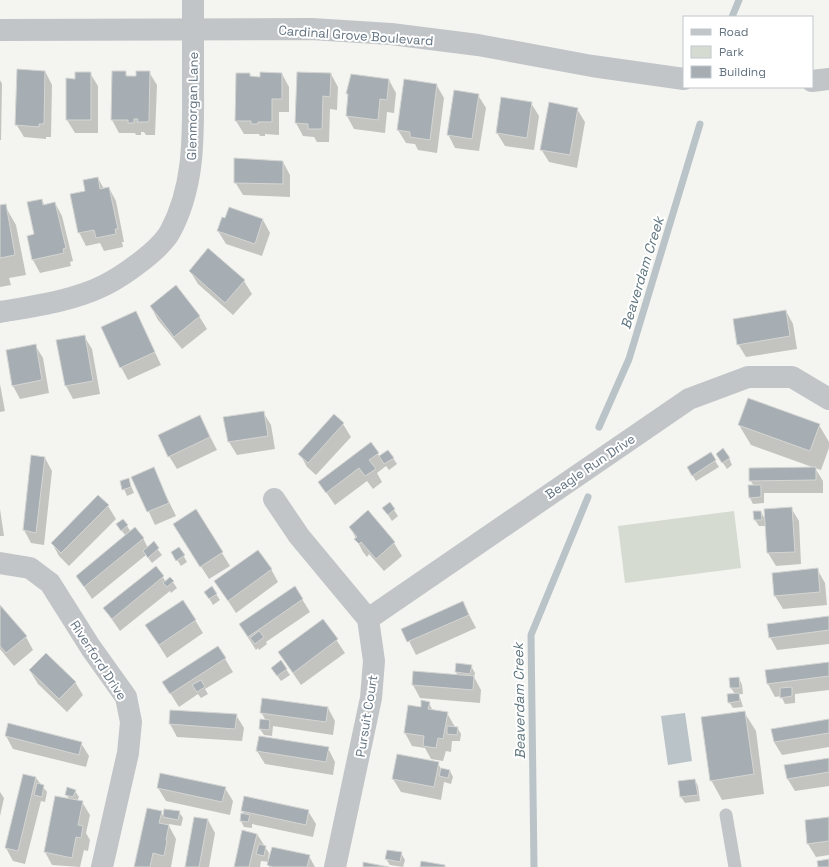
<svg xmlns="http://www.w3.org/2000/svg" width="829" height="867" viewBox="0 0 829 867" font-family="'Space Grotesk',sans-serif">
	<rect width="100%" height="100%" fill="#f4f4f0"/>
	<path fill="#d5dbd1" d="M734 511 741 568 625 583 618 526Z"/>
	<path fill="#b9c3c8" d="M685 713 692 761 668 765 661 716Z"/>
	<path fill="#0003" d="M45 71 52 85 51 137H46V139L24 137 16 124Z
		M125 72 128 77H136L149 72 157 85 155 135H146L144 132H141V135H136L135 133H119L112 120Z
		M90 73 98 86V133H75L67 120 76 80Z
		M298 73 331 74 338 87 337 110 330 109 329 142H317L314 137 303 136 296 123Z
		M249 74 251 77 261 78 282 74 289 87V112H279V135L265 134V136H260L259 134H244L236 121Z
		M0 80 2 84 1 140H0Z
		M389 80 396 93 394 113 387 112 385 133 354 129 347 116 349 96 347 93Z
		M436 84 444 98 437 153 418 150 415 144 406 143 398 130Z
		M478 95 486 108 479 151 455 148 448 134Z
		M531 103 539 116 534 150 505 146 497 133Z
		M577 109 585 122 577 168 549 162 541 149Z
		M283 162 290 175V197L243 195 235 182Z
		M98 178 104 189 109 188 116 201 124 242H122L123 247 104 251 100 243 86 246 79 232 86 192Z
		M42 200 45 206 55 203 62 216 73 261 70 262 71 266 40 273 33 260 28 237 35 235Z
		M5 206 16 225 26 275 9 278 11 285 0 287V207Z
		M263 220 270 233 262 256 226 244 218 231Z
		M190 271 244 281 252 294 233 315 198 284Z
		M151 307 199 316 207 329 182 349 158 320Z
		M786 311 793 324 797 349 746 357 738 344Z
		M136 312 161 365 128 380 121 367Z
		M84 336 92 349 100 394 73 399 66 386Z
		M35 345 43 358 49 393 20 399 13 386Z
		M0 384 5 411 0 412Z
		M263 412 271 425 275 449 237 455 229 442 225 418Z
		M334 416 343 424 351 437 316 475 307 467 300 454Z
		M200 417 217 450 177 469 169 456Z
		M739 425H819L829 442V448L821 470 815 468 823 481V493H764V503L753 504 750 498 754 486 750 480 815 468 751 445Z
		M370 444 380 457 393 458 397 464 389 470 386 466 377 473 382 482 373 489 367 481 335 505 319 482Z
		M710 453 719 467 696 481 688 468Z
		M45 458 52 471 44 545 31 543 24 530Z
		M729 458 732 465 727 469 721 460Z
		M153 469 176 516 155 525 133 478Z
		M128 479 134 493 127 496 121 482Z
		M390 504 398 516 392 521 384 509Z
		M108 506 116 519 69 566 59 556 52 543Z
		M791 508 799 521 801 564 776 566 768 553 766 526H759L755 520 761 512 766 521Z
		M0 509 4 536H0Z
		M196 511 230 566 209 579 182 537Z
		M368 512 394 543 402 556 384 571 369 554 367 557 363 552 350 527Z
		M123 520 131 532 143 538 148 548 153 543 162 555 152 563 146 555 92 599 77 576 126 536 121 530Z
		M179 548 187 562 181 566 176 558Z
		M156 567 166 582 170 578 177 588 171 593 170 591 120 631 104 608Z
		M271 569 278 582 236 613 215 581Z
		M817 569 825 583 827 605 783 609 775 596Z
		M216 594 220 600 213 605 209 598Z
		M302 599 310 612 266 642 267 644 259 650 258 648 256 650 240 625Z
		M463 603 476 628 416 655 403 629Z
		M0 606 26 637 33 650 14 666 0 649Z
		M829 617V644L777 650 770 637Z
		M195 620 203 633 167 658 146 625Z
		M323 620 345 653 301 685 279 653Z
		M218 647 233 672 205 689 208 694 201 698 198 694 179 707 163 682Z
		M829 663V690L795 694V703L785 704 781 696 775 697 768 684Z
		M471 666 475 673 474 677 481 690 480 703 420 698 413 685 458 676 456 672Z
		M286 669 290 675 281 681 276 674Z
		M30 671 75 682 83 695 67 712 38 684Z
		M739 678 742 685 743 694H739L743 707 733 708 729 702 735 694 731 688 730 679Z
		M429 703 433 711 447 713 455 727H457L461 734 460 741H452L451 752 446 751 443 761 431 759 425 748 412 746 405 733Z
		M328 708 335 721 333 735 273 726 272 736 264 735 260 729 266 721 261 712Z
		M744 712 756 731 764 794 722 800 711 780Z
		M236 715 244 728 242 741 177 737 170 724Z
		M829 720V747L782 755 774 742 772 729Z
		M6 736 81 743 89 756 86 767 13 749Z
		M328 748 335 762 333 775 265 764 257 751Z
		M829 759V786L795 791 787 778Z
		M438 763 441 769 450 771 453 777 451 784 444 782 441 800 401 792 393 779Z
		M23 775 36 778 47 792 45 802 41 801 25 864 13 861 6 848Z
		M695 780 698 786 700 801 685 803 681 797Z
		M158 788H225L233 801 230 815 166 801Z
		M75 791 79 797 77 801 82 802 90 815 86 833 90 840 88 851 84 850 80 867 52 865 45 852 56 797 69 799 66 794Z
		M0 792 4 798 0 816Z
		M242 810 308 811 316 824 313 837 252 824V828L244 827 241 821 244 814Z
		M161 812 164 817 179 812 183 818 181 826 169 824V826L176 839 171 867H135Z
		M829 818V855L816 857 808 844Z
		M208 820 215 833 209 867H186Z
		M257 834 269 853 268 860 309 856 315 867H269V862L261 861 260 867H235Z
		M401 853 405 860 403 867 390 865 386 859Z"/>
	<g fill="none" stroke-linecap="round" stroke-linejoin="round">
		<path stroke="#b9c3c8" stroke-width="7" d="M732 17 739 0
			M599 427 629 359 700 124
			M534 867 531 635 588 497"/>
	</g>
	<path fill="#a6aeb3" stroke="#d5d6d3" d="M17 69 45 71 44 124H39V127L15 125Z
		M112 71H126V76H136V71H150L149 120 148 122H137L138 119H134V123H128V120H111Z
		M75 72H91V120H66V78L75 79Z
		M260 72 282 73V99H272V122H258V124H251V121H235L236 73H250V76L260 77Z
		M297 72 331 73 330 97 323 96 322 129H308V124L295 123Z
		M351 74 389 79 387 100 380 99 378 120 346 116 348 94H346Z
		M404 79 437 84 430 140 410 137V132L397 130Z
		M454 90 479 94 472 139 447 135Z
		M501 97 532 102 527 138 496 133Z
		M549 102 578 108 570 155 540 150Z
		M234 158 283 161V184L234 183Z
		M98 177 100 189 109 187 118 229H115L116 234 96 238 94 230 78 233 70 194 85 191 83 180Z
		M42 199 43 205 55 202 66 248 63 249 64 253 32 260 27 236 34 234 27 202Z
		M6 204 15 255 0 258V205Z
		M229 207 263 219 255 244 217 231 222 217 225 218Z
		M208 248 245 280 225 303 189 271Z
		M176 285 200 316 174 337 150 306Z
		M786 310 790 336 737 345 733 319Z
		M136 311 155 352 120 368 101 327Z
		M85 335 93 381 65 386 56 340Z
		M36 344 42 380 12 386 6 350Z
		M748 398 820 424 810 451 738 425Z
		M264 411 268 436 228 442 223 417Z
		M334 414 344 423 308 463 298 454Z
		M200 415 210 437 168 457 158 435Z
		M371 442 379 453 369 460 376 469 365 476 359 468 326 493 318 482Z
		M723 448 730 458 722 463 716 454Z
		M388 450 394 458 384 464 379 456Z
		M711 452 716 460 692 476 687 467Z
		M31 455 45 457 36 533 23 530Z
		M154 467 169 503 147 512 131 477Z
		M816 467V480L749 481V468Z
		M129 478 131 487 122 490 120 481Z
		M748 485H761V497L749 498Z
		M98 495 109 505 61 553 51 543Z
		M390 502 395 509 388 515 382 508Z
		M792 507 795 552 767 553 764 509Z
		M196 509 223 552 200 567 173 524Z
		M368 510 395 542 376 559 361 542 359 544 354 539 357 537 349 527Z
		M753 511H761L762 520H754Z
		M123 519 128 525 121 531 116 524Z
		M135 527 144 538 84 587 76 576Z
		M154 541 159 548 148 558 143 551Z
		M179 547 185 555 176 561 171 552Z
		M258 550 272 569 228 601 214 581Z
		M156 566 164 576 112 619 103 608Z
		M818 568 820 592 774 596 772 573Z
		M170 577 174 581 167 587 163 583Z
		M212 586 217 594 209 599 204 592Z
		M295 586 303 599 248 637 239 624Z
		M183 600 196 620 159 645 145 625Z
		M463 601 469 615 407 642 401 629Z
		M0 605 27 636 6 653 0 646Z
		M829 616V630L769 638 767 624Z
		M323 619 338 639 293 673 278 652Z
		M259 631 264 637 255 644 250 638Z
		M218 646 226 658 170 694 162 682Z
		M46 653 76 682 59 699 29 670Z
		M281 660 287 669 277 676 271 668Z
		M829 662V676L767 684 765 670Z
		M456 663 472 665 470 674 455 672Z
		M413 671 474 676 473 690 412 685Z
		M739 677 740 688H730L729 678Z
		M201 680 205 687 197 692 192 685Z
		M792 687V696L780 698V688Z
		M739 693 740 701 728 703 727 694Z
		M262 698 328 707 326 722 260 713Z
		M421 700 430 702 428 709 448 712 443 739 438 738 436 748 423 746 424 736 404 733 408 705 421 707Z
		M170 710 237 714 235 729 169 724Z
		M745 711 754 774 710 781 701 717Z
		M260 719 270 720 269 730 259 729Z
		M829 719V733L774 742 771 729Z
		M8 723 82 742 79 755 5 736Z
		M447 726 458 727 457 735 447 734Z
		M259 736 329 747 326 762 256 751Z
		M397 754 439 762 434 787 392 779Z
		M829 758V772L787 779 784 765Z
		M441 768 450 770 448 778 439 776Z
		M160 773 226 787 222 802 157 788Z
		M23 774 36 777 18 851 5 848Z
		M695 779 698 795 680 797 678 781Z
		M37 783 44 785 42 797 34 795Z
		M67 787 76 790 73 797 65 795Z
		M55 796 83 801 78 825 83 826 81 838 76 837 72 858 44 852Z
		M244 796 309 810 306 825 241 811Z
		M147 808 162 811 159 823 169 825 166 840 167 841 164 856 153 853 150 867H134Z
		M164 809 180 811 178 820 163 817Z
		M241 813 250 815 248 822 240 821Z
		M194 817 208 819 199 867H185Z
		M829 817V841L807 844 805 820Z
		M242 830 257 834 249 867H234Z
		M259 844 266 846 264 856 256 854Z
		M272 847 310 855 307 867H273L267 865Z
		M387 850 402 852 400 862 385 859Z
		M829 859V867H818L817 861Z
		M421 861 445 865V867H420Z
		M363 862 389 867H363Z"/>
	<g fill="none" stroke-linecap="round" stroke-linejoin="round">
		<path stroke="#c1c5c8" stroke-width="13" d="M726 815 735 867"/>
		<path stroke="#c1c5c8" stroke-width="22" d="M0 312C35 306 73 301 105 285 123 276 160 250 170 232 196 184 193 131 193 79 193 52 193 26 193 0
			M274 499 299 536 368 619 374 661 371 698 335 867
			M0 563 30 568 50 583 91 648 126 697 131 722 128 753 102 867
			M368 619 689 399 748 377H792L829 399"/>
		<path stroke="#c1c5c8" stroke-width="22" d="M0 30 312 29 391 34 478 45 592 66 684 79
			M812 81 829 79"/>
	</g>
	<g text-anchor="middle" stroke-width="4" stroke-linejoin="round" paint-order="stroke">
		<g font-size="13" fill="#637381" stroke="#fff">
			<text transform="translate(356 35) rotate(4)" y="5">Cardinal Grove Boulevard</text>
			<text transform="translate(192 106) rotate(-89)" y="5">Glenmorgan Lane</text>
			<text transform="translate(590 466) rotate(-34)" y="5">Beagle Run Drive</text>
			<text transform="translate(99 660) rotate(57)" y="5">Riverford Drive</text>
			<text transform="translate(366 716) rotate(-81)" y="5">Pursuit Court</text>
		</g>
		<g font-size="14" font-style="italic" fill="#5f767f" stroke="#fff">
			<text transform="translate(642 273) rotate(-73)" y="5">Beaverdam Creek</text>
			<text transform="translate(519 701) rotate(-91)" y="5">Beaverdam Creek</text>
		</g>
	</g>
	<rect x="683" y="16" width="130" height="72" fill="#ffffff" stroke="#c1c7cd"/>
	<rect x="691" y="29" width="20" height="6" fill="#c1c5c8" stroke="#c1c7cd"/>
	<text x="719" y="36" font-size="12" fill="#637381">Road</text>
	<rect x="691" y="46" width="20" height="12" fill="#d5dbd1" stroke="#c1c7cd"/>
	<text x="719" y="56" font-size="12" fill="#637381">Park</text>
	<rect x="691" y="66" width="20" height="12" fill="#a6aeb3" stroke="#c1c7cd"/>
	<text x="719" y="76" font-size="12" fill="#637381">Building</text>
</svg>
